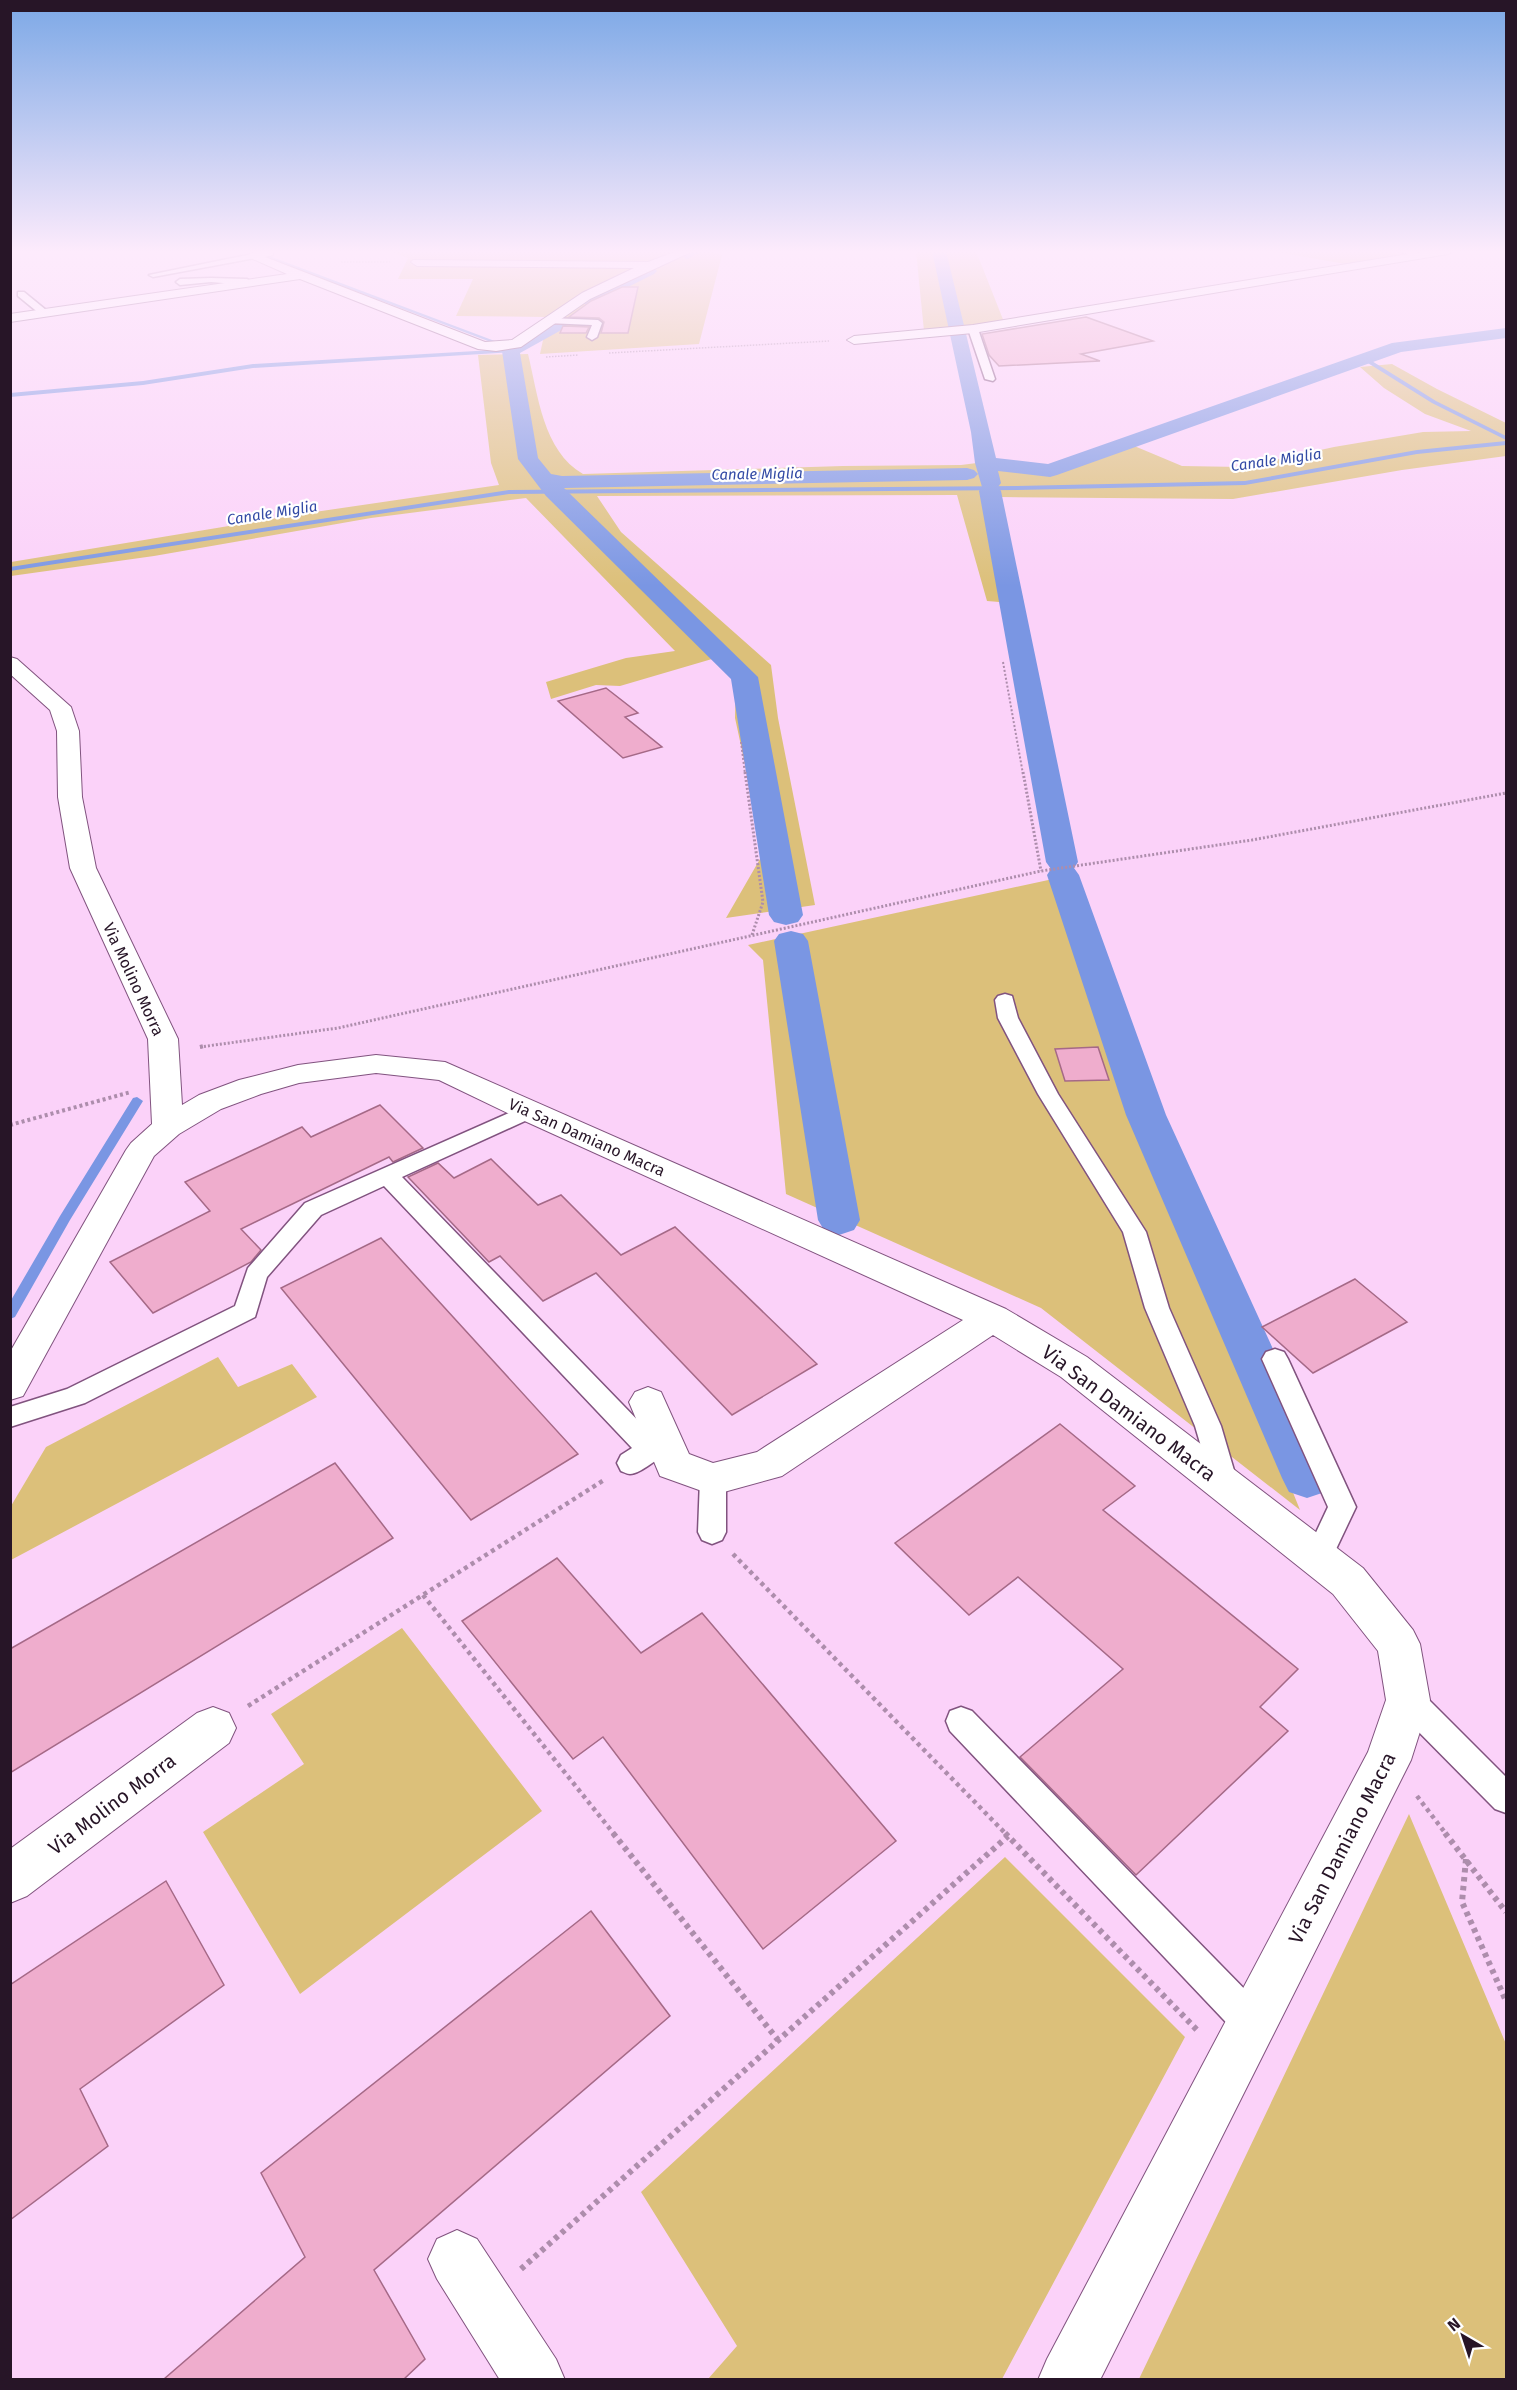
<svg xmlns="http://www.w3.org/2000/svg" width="1517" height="2390" viewBox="0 0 1517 2390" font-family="'Fira Sans',sans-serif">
	<rect width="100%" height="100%" fill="#fbd2f9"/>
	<path fill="#dcc07a" d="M390 251H710L722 255 699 344 540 354 548 317 456 316 473 279H398L408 258Z
		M916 251H976L1004 322 924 331Z
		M1272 251H1382L1406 255 1345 264Z
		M528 354C538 395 543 451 583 474L843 466 961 465 993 461 1050 466 1120 440 1182 466 1242 467 1334 447 1423 432 1471 431 1425 414 1384 388 1360 367 1392 364 1437 389 1506 423V456L1402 470 1233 499 1000 497 1024 604 987 601 957 495 597 496 621 532 771 665 778 718 815 905 726 918 764 852 735 718 736 677 712 659 620 686 596 685 551 699 546 682 626 658 675 651 526 498 371 518 154 556 11 576V562L301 514 499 485 491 463 478 355Z
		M1053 879 1114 1047 1300 1510 1041 1308 786 1194 763 960 748 945Z
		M218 1357 238 1387 292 1364 317 1397 11 1560V1506L46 1447Z
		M402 1628 542 1811 300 1994 203 1832 304 1764 271 1714Z
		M1409 1814 1506 2044V2379H1139Z
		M1005 1857 1185 2037 1002 2379H708L737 2346 641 2192Z"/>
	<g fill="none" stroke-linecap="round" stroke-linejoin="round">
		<path fill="#7a96e3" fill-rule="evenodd" d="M262 254H264L500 343 496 344 262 256Z
			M511 349 513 352 253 368 143 385 10 397V393L143 381 253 364Z
			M1363 358H1367L1436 401 1506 436V440L1432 403 1363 360Z
			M1506 441V445L1417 454 1245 485 1017 490 509 494 10 571V567L509 490 1017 486 1245 481 1417 450Z
			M137 1097 143 1101 70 1220 15 1317 10 1319V1302L60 1216 133 1098Z"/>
		<path fill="#7a96e3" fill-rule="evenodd" d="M684 251H703L687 259 680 255Z
			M932 251H946L996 458 1048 464 1392 343 1506 328V338L1401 352 1057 475 1050 477 998 471 1001 483 998 487 1001 491 1078 862 1074 868 1079 875 1166 1115 1332 1478 1325 1492 1307 1498 1289 1492 1282 1478 1126 1115 1047 875 1051 869 1046 862 979 491 982 487 975 463 971 432Z
			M649 266 654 268 657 271 654 274 594 304H582L580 301 582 298Z
			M559 319 567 324 565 328 520 353 538 458 551 474 562 476 967 468 974 470 978 474 974 478 967 480 564 488 758 677 803 915 798 922 786 925 774 922 769 915 731 679 546 496 521 463 518 459 502 351 505 347Z
			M791 931 803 934 808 941 860 1220 854 1230 839 1235 824 1230 818 1220 774 941 779 934Z"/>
	</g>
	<path fill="#efadcd" stroke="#a56987" stroke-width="1.5" d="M622 287H638L628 333H601L604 322 599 318 569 317 591 301Z
		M1086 317 1153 341 1081 354 1100 361 999 366 989 355 982 334Z
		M563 326 589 327 586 333H560Z
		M606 688 638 713 625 717 662 747 623 758 558 701Z
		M1098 1047 1109 1080 1065 1081 1055 1049Z
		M380 1105 423 1148 393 1162 389 1157 241 1229 261 1250 251 1262 153 1313 110 1262 210 1211 185 1182 302 1127 311 1137Z
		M491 1159 538 1205 561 1195 621 1255 675 1227 817 1364 732 1415 596 1273 543 1301 500 1256 489 1262 408 1177 438 1163 454 1178Z
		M381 1238 578 1454 471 1520 281 1288Z
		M1355 1279 1407 1322 1313 1373 1262 1327Z
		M1060 1424 1135 1486 1103 1510 1298 1669 1260 1707 1288 1731 1136 1875 1020 1757 1123 1669 1018 1577 969 1615 895 1543Z
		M335 1463 393 1538 10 1773V1649Z
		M557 1558 641 1653 702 1613 896 1841 763 1949 603 1737 573 1759 462 1621Z
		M166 1881 224 1985 80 2089 108 2146 10 2220V1985Z
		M591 1911 670 2016 374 2270 425 2359 404 2379H164L305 2257 261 2173Z"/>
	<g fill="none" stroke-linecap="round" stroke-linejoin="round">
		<g stroke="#81537f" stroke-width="3">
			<path id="lane" d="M1396 251H1413L1427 255 1423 257Z
				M252 254H255V258L153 277 149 275Z
				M211 278 247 279 251 282 247 285 211 282 180 285 176 282 180 279Z
				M18 292H24L46 310V314H40L18 296Z
				M550 318 598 320 602 323 597 337 592 340 587 337 592 325 547 323 546 321Z
				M970 327 978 329 995 379 993 381 985 379 968 329Z
				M1005 994 1012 996 1018 1018 1058 1094 1146 1232 1169 1308 1221 1426 1238 1484 1235 1492 1225 1495 1215 1492 1212 1484 1195 1426 1145 1308 1123 1232 1038 1094 998 1018 995 1000 998 996Z
				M529 1104 536 1106 540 1111 536 1116 402 1177 652 1435 660 1432 669 1436 673 1443C668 1452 641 1474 630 1474 627 1474 624 1472 621 1471L617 1463 621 1455 632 1448 384 1186 321 1215 267 1277 255 1317 85 1403 10 1427V1407L67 1389 235 1306 248 1268 305 1203Z
				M1275 1349 1284 1352 1288 1359 1356 1507 1328 1566 1318 1570 1308 1566 1304 1558 1328 1507 1262 1359 1266 1352Z
				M713 1468 723 1471 726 1479V1532L722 1540 712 1544 702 1540 698 1532 700 1479 703 1471Z
				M1408 1686 1419 1690 1506 1777V1813L1495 1809 1397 1710 1393 1700 1397 1690Z
				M961 1707 972 1711 1266 2011 1271 2024 1266 2037 1253 2042 1240 2037 950 1731 946 1721 950 1711Z"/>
		</g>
		<g stroke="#81537f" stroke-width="2">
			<path id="street" d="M257 251H273V255L265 257 485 342 512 340 582 293 634 268 417 266 411 262 413 260 648 262 677 251H693L590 299 521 347 496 351 478 349 300 279 10 322V314L287 274 246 256Z
				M1427 251H1454L1448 254 973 333 854 344 847 340 854 336 973 325Z
				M10 657 17 659 71 707 79 731 82 797 96 868 178 1039 182 1105 199 1095 239 1080 298 1065 376 1055 445 1062 1006 1309 1087 1357 1363 1568 1413 1630 1420 1644 1430 1700 1411 1760 1100 2380H1038L1047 2359 1368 1752 1386 1700 1378 1651 1333 1594 1061 1377 993 1335 782 1476 713 1495 660 1476 629 1402 635 1392 648 1387 661 1392 689 1454 713 1463 757 1452 963 1320 518 1118 439 1080 376 1073 299 1083 261 1094 221 1109 179 1134 154 1156 23 1396 10 1400V1352L126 1150 131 1143 152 1124 148 1039 70 868 58 797 57 731 50 710 10 674Z
				M213 1707 229 1713 236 1728 229 1743 27 1896 10 1903V1849L197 1713Z
				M457 2230 477 2239 556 2359 565 2380H500L437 2279 428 2259 437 2239Z"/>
		</g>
		<path stroke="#ad8dac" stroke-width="1.5" stroke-dasharray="1.5 1.5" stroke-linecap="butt" d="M341 262H390
			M609 353 829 341
			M546 357 578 355"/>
		<path stroke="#ad8dac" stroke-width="2" stroke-dasharray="2 2" stroke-linecap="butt" d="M1003 662 1023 774
			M741 742 745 774"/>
		<path stroke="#ad8dac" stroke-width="3" stroke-dasharray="2 2" stroke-linecap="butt" d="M745 772 763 902 752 935
			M1023 772 1041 871
			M200 1047 338 1028 1041 871 1252 840 1506 793"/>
		<path stroke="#ad8dac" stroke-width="4" stroke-dasharray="3 3" stroke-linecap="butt" d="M200 1047 204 1046
			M10 1125 131 1092"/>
		<path stroke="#ad8dac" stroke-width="4.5" stroke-dasharray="4 4" stroke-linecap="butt" d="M733 1554 1006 1834
			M423 1595 614 1834
			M248 1706 604 1480
			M1417 1796 1446 1834"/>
		<path stroke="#ad8dac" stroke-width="6" stroke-dasharray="4.5 4.5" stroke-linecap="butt" d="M613 1833 778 2040
			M1005 1833 1197 2030
			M1445 1833 1506 1912
			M1466 1859 1462 1902 1506 2001
			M521 2269 1008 1836"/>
		<use href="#lane" fill="#fff" fill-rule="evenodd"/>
		<use href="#street" fill="#fff" fill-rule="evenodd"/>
	</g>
	<linearGradient id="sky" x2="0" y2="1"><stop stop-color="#7ca8e6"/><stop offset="0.43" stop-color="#fdebfc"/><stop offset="1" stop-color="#fdebfc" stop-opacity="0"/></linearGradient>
	<rect width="1517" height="586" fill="url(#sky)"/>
	<g text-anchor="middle" stroke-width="4.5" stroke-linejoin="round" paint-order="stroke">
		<g font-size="15" font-style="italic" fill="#324aa5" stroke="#fff">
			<text transform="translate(1276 460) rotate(-8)" y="5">Canale Miglia</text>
			<text transform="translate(757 474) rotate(-1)" y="5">Canale Miglia</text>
			<text transform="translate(272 513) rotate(-9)" y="5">Canale Miglia</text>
		</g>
		<g font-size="16" fill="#271527" stroke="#fff">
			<text transform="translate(134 979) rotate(65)" y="6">Via Molino Morra</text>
			<text transform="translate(587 1137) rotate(24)" y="6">Via San Damiano Macra</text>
		</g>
		<g font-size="20" fill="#271527" stroke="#fff">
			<text transform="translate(1129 1413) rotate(37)" y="7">Via San Damiano Macra</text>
			<text transform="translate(112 1804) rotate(-37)" y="7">Via Molino Morra</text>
			<text transform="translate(1342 1848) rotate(-63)" y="7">Via San Damiano Macra</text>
		</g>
	</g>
	<rect width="1517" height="2390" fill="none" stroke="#271527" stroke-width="24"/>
	<g transform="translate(1463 2336) rotate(321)" stroke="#ffffff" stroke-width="4.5" paint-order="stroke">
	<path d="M0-4.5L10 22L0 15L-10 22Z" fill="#271527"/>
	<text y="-9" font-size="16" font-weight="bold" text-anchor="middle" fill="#271527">N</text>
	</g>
</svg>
